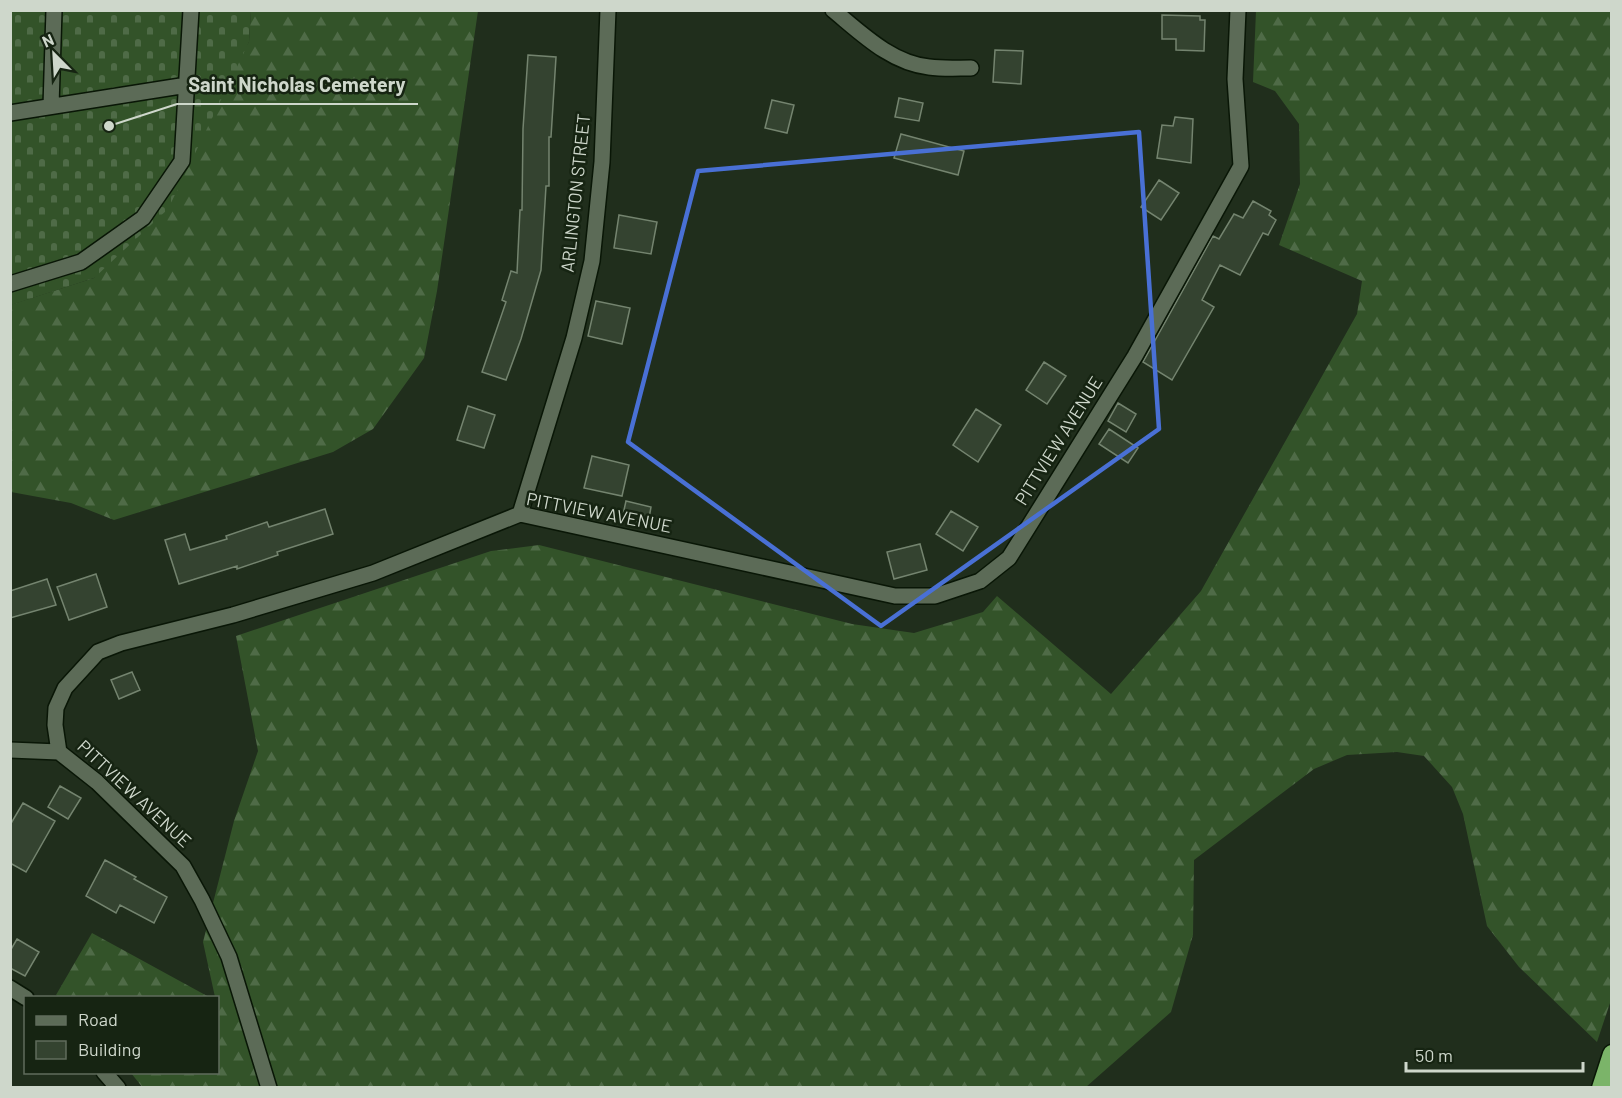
<svg xmlns="http://www.w3.org/2000/svg" width="1622" height="1098" viewBox="0 0 1622 1098" font-family="Barlow,sans-serif">
	<defs>
		<pattern id="forest-firs" width="22" height="20" patternUnits="userSpaceOnUse" patternTransform="scale(1.5)"><rect width="22" height="20" fill="#335329"/><path d="M5 1l3.5 6h-7zM16 11l3.5 6h-7z" fill="#4f6b47"/></pattern>
		<pattern id="cemetery-stones" width="16" height="16" patternUnits="userSpaceOnUse" patternTransform="scale(1.5)"><rect width="16" height="16" fill="#335329"/><path d="M2 7V4a2 2 0 0 1 4 0v3zM10 15v-3a2 2 0 0 1 4 0v3z" fill="#4f6b47"/></pattern>
	</defs>
	<rect width="100%" height="100%" fill="#202e1c"/>
	<path fill="url(#forest-firs)" d="M251 11H478L437 291 424 358 373 429 333 452 114 520 71 503 11 492 10 305 94 278 249 42Z
		M1256 11H1611L1612 997 1597 1042 1519 967 1487 926 1463 814 1452 787 1424 756 1397 752 1347 755 1314 769 1194 860 1193 935 1171 1012 1086 1087 143 1088 131 1073 218 1072V998L215 997 203 942 234 821 258 751 236 636 491 551 539 545 852 624 914 633 983 612 997 596 1111 694 1201 591 1357 314 1362 281 1279 245 1300 184 1299 124 1275 91 1253 82Z
		M92 933 209 997H59L56 995Z"/>
	<path fill="url(#cemetery-stones)" d="M10 11H251L249 42 168 209 94 278 11 305Z"/>
	<path fill="#344330" stroke="#74846f" stroke-width="1.5" d="M1162 15 1200 16V20H1205L1204 51 1176 50V39H1162Z
		M995 50 1023 51 1021 84 993 82Z
		M528 55 556 57 551 137H549V186H546L541 270 521 339 506 380 482 372 506 302 502 300 511 271 517 273 520 210H522L523 129Z
		M899 98 923 103 919 121 895 117Z
		M772 100 794 105 787 133 765 128Z
		M1175 117 1193 119 1191 163 1157 158 1162 125 1173 126Z
		M901 134 964 151 958 175 894 158Z
		M1159 180 1179 193 1161 220 1141 207Z
		M1253 201 1271 211 1269 215 1276 220 1268 235 1263 233 1240 275 1220 265 1202 300 1214 307 1172 380 1143 362 1213 236 1219 239 1234 214 1243 218Z
		M619 215 657 222 651 254 614 248Z
		M596 301 630 308 622 344 588 336Z
		M1044 362 1066 376 1047 404 1026 390Z
		M1118 403 1136 414 1126 432 1108 421Z
		M468 406 495 415 484 448 457 440Z
		M976 409 1001 425 978 462 953 445Z
		M1109 429 1138 448 1128 463 1099 444Z
		M592 456 629 465 622 496 584 488Z
		M626 501 651 507 648 524 622 519Z
		M325 509 333 534 277 552 278 555 237 569V566L179 584 165 540 185 534 190 550 227 539 226 536 267 522 269 527Z
		M951 511 978 527 963 551 936 534Z
		M920 544 927 570 894 579 887 552Z
		M96 574 107 607 69 620 57 587Z
		M47 579 56 605 10 618V591Z
		M132 672 140 690 119 699 111 680Z
		M60 786 81 798 68 819 48 807Z
		M23 803 55 821 26 872 10 863V825Z
		M105 860 136 877 134 879 167 897 154 923 120 905 116 913 86 896Z
		M17 939 39 952 25 976 10 968V951Z"/>
	<g fill="none" stroke-linecap="round" stroke-linejoin="round">
		<g stroke="#091606" stroke-width="18">
			<path id="minor" d="M833 10C861 33 891 63 929 67 943 69 957 68 971 68
				M51 106 54 10
				M10 113 187 85
				M10 284 81 262 143 218 182 161 191 10
				M520 514 574 338 592 261 602 162 608 10
				M10 750 59 752
				M10 988 26 998
				M104 1072 118 1088
				M269 1088 229 957 202 900 183 866 97 782 59 752 55 725 56 708 65 688 98 652 121 643 233 615 373 573 520 514 895 596H935L980 581 1009 558 1135 356 1241 166 1235 79 1238 10"/>
		</g>
		<g stroke="#091606" stroke-width="21">
			<path id="highway" d="M1601 1088 1612 1054"/>
		</g>
		<use href="#minor" stroke="#5c6b57" stroke-width="15"/>
		<use href="#highway" stroke="#7bb469" stroke-width="18"/>
	</g>
	<path fill="none" stroke="#4970d5" stroke-width="4.5" stroke-linejoin="round" d="M1139 132 1159 429 881 626 628 442 698 171Z"/>
	<g text-anchor="middle" stroke-width="5" stroke-linejoin="round" paint-order="stroke">
		<g font-size="18" fill="#ced7cb" stroke="#162412">
			<text transform="translate(576 193) rotate(-84)" y="6">ARLINGTON STREET</text>
			<text transform="translate(1059 441) rotate(-58)" y="6">PITTVIEW AVENUE</text>
			<text transform="translate(599 513) rotate(11)" y="6">PITTVIEW AVENUE</text>
			<text transform="translate(134 794) rotate(43)" y="6">PITTVIEW AVENUE</text>
		</g>
	</g>
	<path fill="none" stroke="#ced7cb" stroke-width="2" d="M109 126L177 104H418"/>
	<circle fill="#ced7cb" stroke="#162412" stroke-width="2" cx="109" cy="126" r="6"/>
	<g font-size="20" text-anchor="middle" font-weight="bold" fill="#ced7cb" stroke="#162412" stroke-width="5" stroke-linejoin="round" paint-order="stroke">
		<text x="297" y="92">Saint Nicholas Cemetery</text>
	</g>
	<rect width="1622" height="1098" fill="none" stroke="#ced7cb" stroke-width="24"/>
	<rect x="24" y="996" width="195" height="78" fill="#162412" stroke="#606c5c" stroke-width="1.5"/>
	<rect x="36" y="1016" width="30" height="9" fill="#5c6b57" stroke="#606c5c" stroke-width="1.5"/>
	<text x="78" y="1026" font-size="18" fill="#ced7cb">Road</text>
	<rect x="36" y="1041" width="30" height="18" fill="#344330" stroke="#606c5c" stroke-width="1.5"/>
	<text x="78" y="1056" font-size="18" fill="#ced7cb">Building</text>
	<g transform="translate(54 54) rotate(336)" stroke="#162412" stroke-width="4.5" paint-order="stroke">
	<path d="M0-4.5L10 22L0 15L-10 22Z" fill="#ced7cb"/>
	<text y="-9" font-size="16" font-weight="bold" text-anchor="middle" fill="#ced7cb">N</text>
	</g>
	<path d="M1406 1062v9h177v-9" fill="none" stroke="#ced7cb" stroke-width="3"/>
	<text x="1415" y="1062" font-size="18" fill="#ced7cb" stroke="#162412" stroke-width="4.5" paint-order="stroke">50 m</text>
</svg>
